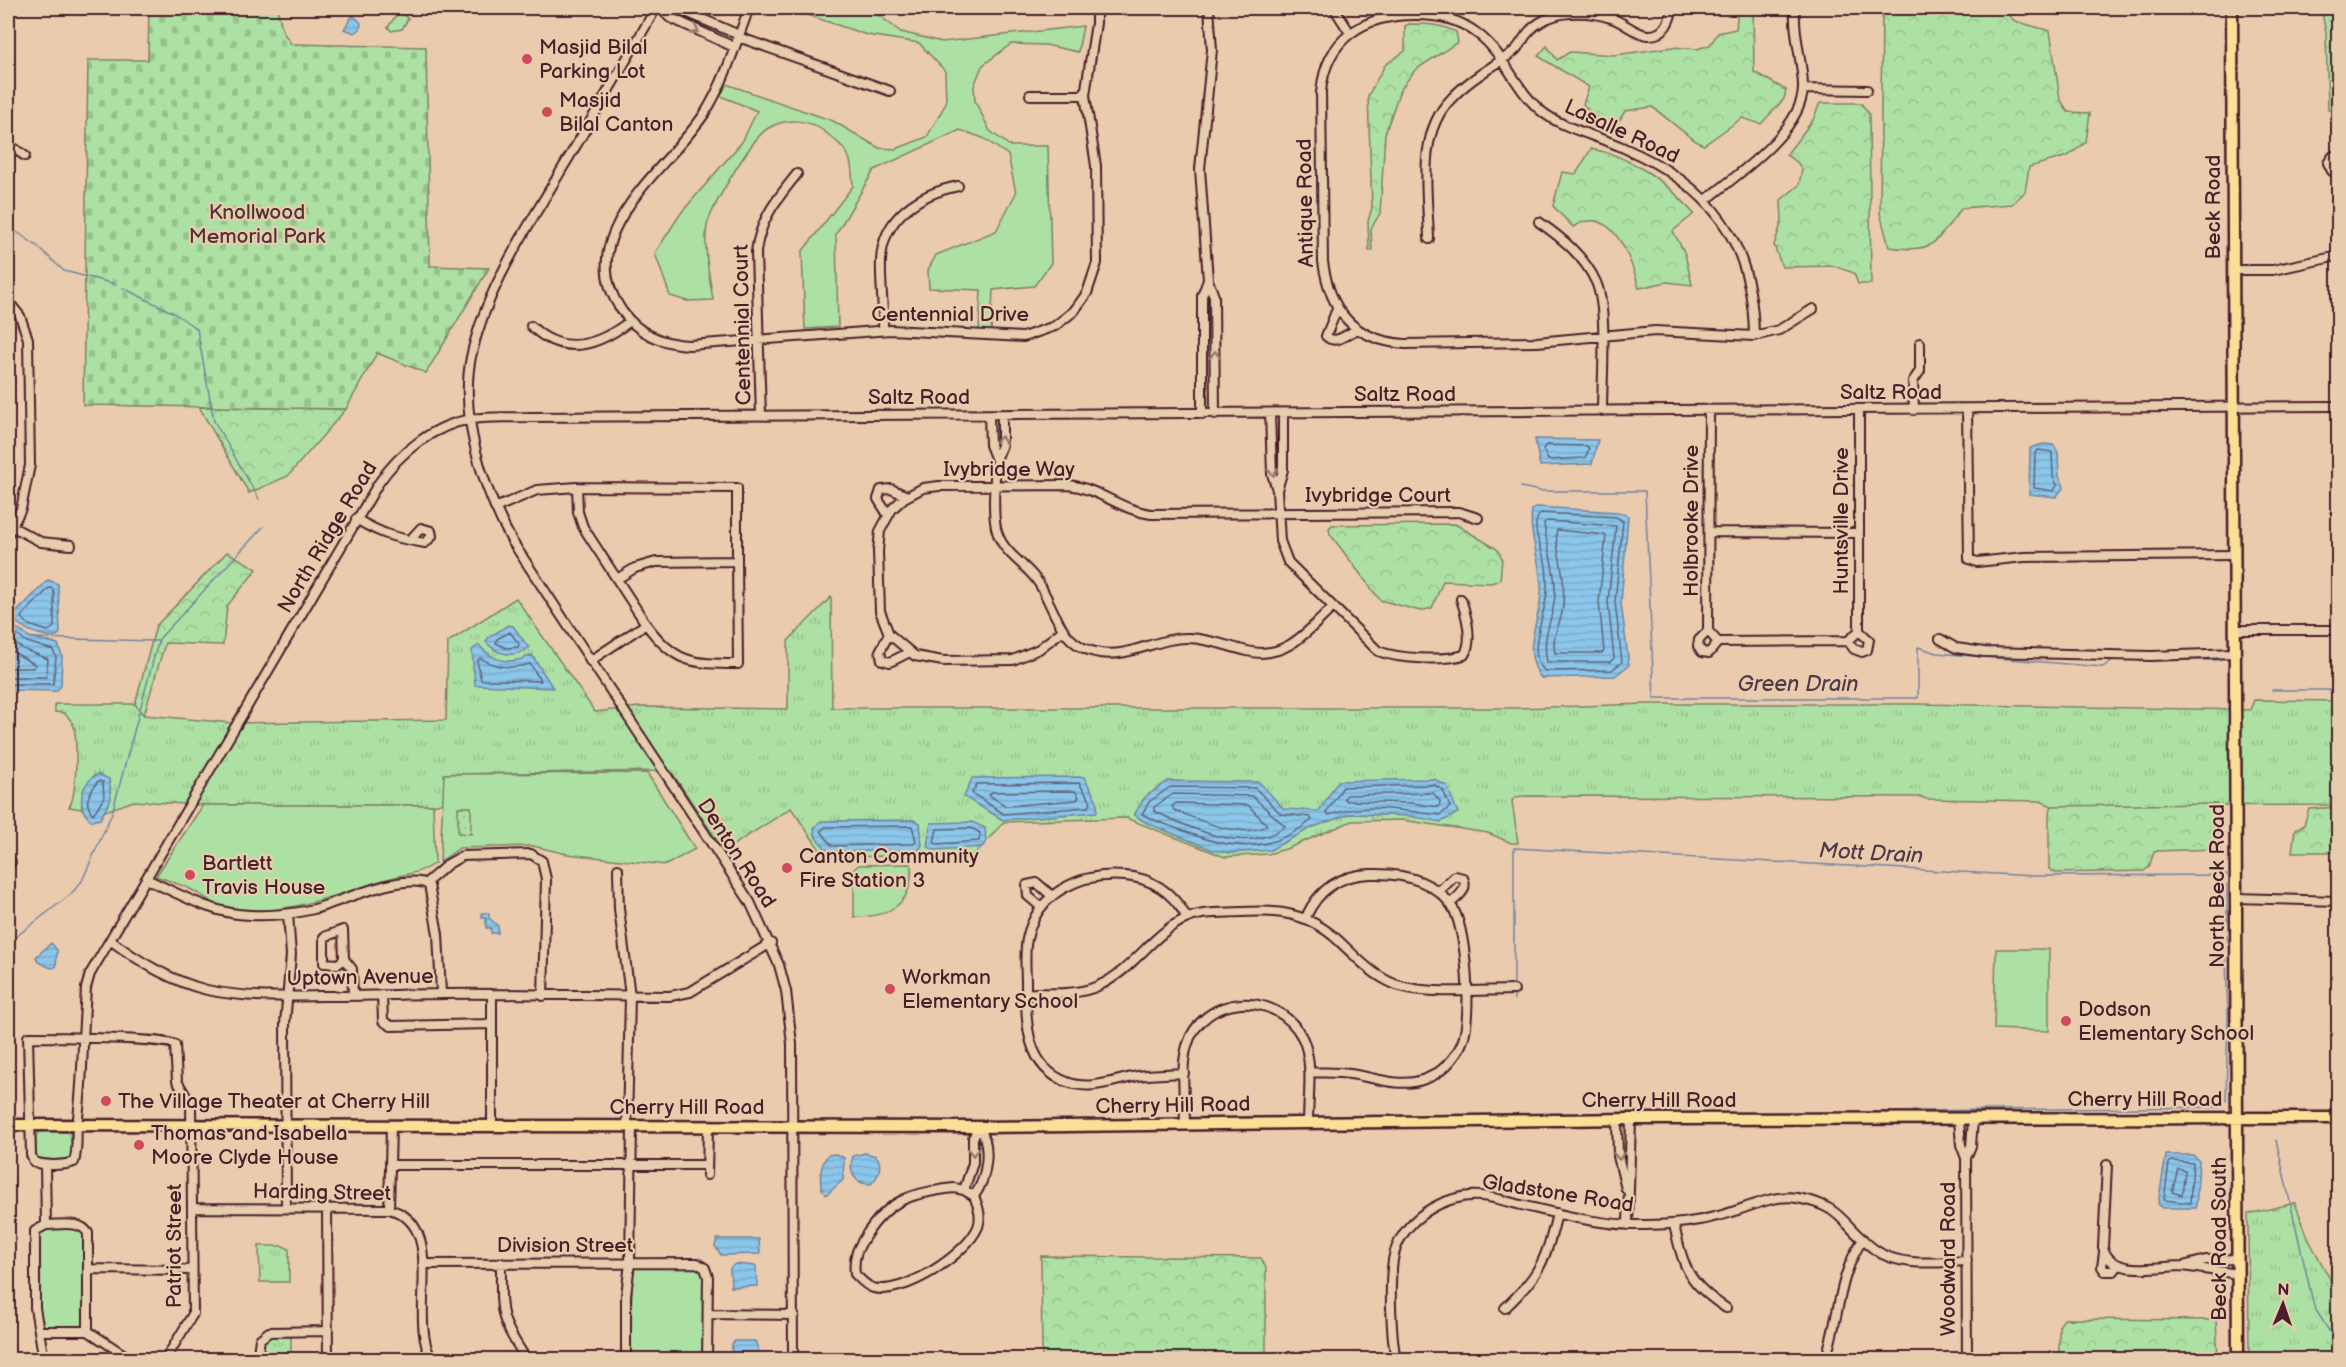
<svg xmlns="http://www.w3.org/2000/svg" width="2346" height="1367" viewBox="0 0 2346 1367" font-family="'Balsamiq Sans',sans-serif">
	<defs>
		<pattern id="grass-tufts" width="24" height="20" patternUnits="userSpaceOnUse" patternTransform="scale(1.5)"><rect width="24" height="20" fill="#ade1a3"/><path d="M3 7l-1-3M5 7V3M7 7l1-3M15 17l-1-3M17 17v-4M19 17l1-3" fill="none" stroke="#96c18c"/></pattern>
		<pattern id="forest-crowns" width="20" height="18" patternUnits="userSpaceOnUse" patternTransform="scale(1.5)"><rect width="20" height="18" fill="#ade1a3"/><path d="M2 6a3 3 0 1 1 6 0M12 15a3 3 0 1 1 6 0" fill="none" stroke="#96c18c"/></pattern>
		<pattern id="cemetery-stones" width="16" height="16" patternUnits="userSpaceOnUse" patternTransform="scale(1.5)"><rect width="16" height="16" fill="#ade1a3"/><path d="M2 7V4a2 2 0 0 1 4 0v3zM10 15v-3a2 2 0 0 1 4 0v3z" fill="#96c18c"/></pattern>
		<pattern id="garden-dots" width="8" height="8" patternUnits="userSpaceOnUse" patternTransform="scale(1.5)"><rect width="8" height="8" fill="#ade1a3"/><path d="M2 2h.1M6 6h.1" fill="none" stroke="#96c18c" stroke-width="1.8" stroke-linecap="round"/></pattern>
		<pattern id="water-rules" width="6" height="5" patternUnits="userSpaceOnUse" patternTransform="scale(1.5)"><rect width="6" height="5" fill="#8bc7eb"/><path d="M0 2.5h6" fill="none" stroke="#79aaca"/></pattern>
	</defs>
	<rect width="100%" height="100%" fill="#eacbae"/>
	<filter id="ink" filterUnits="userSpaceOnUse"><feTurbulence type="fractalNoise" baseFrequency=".0167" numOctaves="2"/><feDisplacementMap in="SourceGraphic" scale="12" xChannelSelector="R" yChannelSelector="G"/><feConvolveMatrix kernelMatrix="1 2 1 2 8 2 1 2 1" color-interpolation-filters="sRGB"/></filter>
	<g filter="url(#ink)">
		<path fill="url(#grass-tufts)" stroke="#7c8067" stroke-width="1.5" d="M831 597 832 708H1517L1648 704H1918L2250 710 2254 700 2338 701V805L2052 806 2040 801 1926 799 1922 797 1524 796 1515 797 1512 801 1518 843H1511L1488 833 1402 820 1352 821 1286 849 1268 854 1225 857 1126 818 1004 822 974 855 825 857 791 808 724 851 671 771 445 774 444 802 433 805H203L134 801 103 812 110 799 94 776C87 788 80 794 82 809L69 807C77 797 78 737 73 724 71 720 67 716 64 713L55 712V704H135L144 715 232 723 446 720 448 642 516 598 595 712 639 707 788 709V641Z
			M2295 1203 2309 1240 2338 1294V1359H2249L2248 1214Z
			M259 1246H283L289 1249V1282H260Z
			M288 1335 291 1338V1359L259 1360 261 1343 269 1336Z"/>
		<path fill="url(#forest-crowns)" stroke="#7c8067" stroke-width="1.5" d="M1738 8H1753L1754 72 1786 90 1784 99 1761 124 1742 118 1704 145C1695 144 1663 114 1652 107L1625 111 1619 121C1603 124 1592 117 1583 104L1589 87 1538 56 1547 46 1557 60 1570 52 1615 55 1673 47 1697 49 1710 45 1718 33 1736 29Z
			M1882 8H2008V15L2015 21 2050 31 2060 99 2068 112 2090 113 2086 142 2068 156 2029 167 2025 192 2012 204 1962 208C1935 241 1937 254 1889 247L1880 213Z
			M2321 8H2338V110H2328L2326 32Z
			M1409 24C1426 24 1440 24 1456 32L1458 42 1415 70 1400 90 1385 134 1380 213 1371 229 1372 251H1369L1368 221 1372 208 1368 96 1385 65 1405 51V26Z
			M1820 103H1861L1869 114 1871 284H1858L1854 273 1834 266 1782 267 1774 245 1782 221 1781 200 1799 185 1802 169 1797 162 1786 155 1813 120Z
			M1591 149C1630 155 1670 184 1694 214L1673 231 1685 254 1692 285 1667 282 1639 288C1631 259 1612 202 1573 227L1553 206 1562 172 1576 174Z
			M199 407 346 409 288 476 249 493Z
			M1455 524 1497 549 1502 558 1500 580 1491 583 1443 581 1432 608 1420 611 1380 600 1330 534 1329 528 1332 525Z
			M227 552 257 569 227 606 223 645 165 643 144 715 135 704 156 626Z
			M2216 804 2219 808 2220 849 2154 851 2149 867 2144 871 2056 873 2049 869V813L2052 806Z
			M2338 807V852H2292L2295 830 2304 825 2309 809Z
			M1041 1256 1261 1258 1266 1268V1359H1042Z
			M2064 1319 2216 1320 2218 1359H2059V1326Z"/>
		<path fill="url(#cemetery-stones)" stroke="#7c8067" stroke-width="1.5" d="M149 8H277L283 32 291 44 426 47 430 266 489 268 426 373 377 353 346 409 83 405 88 60H148Z"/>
		<path fill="#ade1a3" stroke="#7c8067" stroke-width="1.5" d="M787 8H869L901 32 942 42 1083 26 1078 52 1046 45 1011 44 982 66 974 86 975 101 990 131 1010 146H1048L1051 263 1034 286 993 290 991 333 979 332 981 290 929 288 928 270 936 255 996 231 1016 193 1008 155 983 138 960 130 874 170 836 234 838 327 805 329 802 252 853 186C851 154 850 152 825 132 809 119 786 117 767 129 751 139 714 204 708 222 702 242 710 279 713 300L687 301 670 296 655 253 681 213 742 142 757 111 721 96 726 84 833 121 879 148 896 149 927 137 946 103 945 71 919 43 867 35Z
			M399 11 408 19 402 29 391 31 388 27Z
			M647 773 695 849 666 865 567 854 533 846 459 848 440 862 444 774Z
			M203 805H433L435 863C419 875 399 874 380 881 333 896 267 922 218 905 207 900 197 892 186 887 176 883 166 880 156 876Z
			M911 864C914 904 890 917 854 917V869L859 865Z
			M1996 949H2049V1031L1994 1029Z
			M41 1131 70 1132 73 1157 69 1162H39L35 1157 36 1135Z
			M41 1228 80 1229 84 1233 85 1323 81 1328H47C32 1317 37 1252 37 1233Z
			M633 1266H701L704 1275V1359L629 1360Z"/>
		<path fill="url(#garden-dots)" stroke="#7c8067" stroke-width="1.5" d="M458 807H471V834L458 833Z"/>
		<path fill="url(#water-rules)" stroke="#71849e" stroke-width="1.5" d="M353 15 361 23 360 29 355 33 344 29Z
			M1535 439 1598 440 1592 464 1540 466Z
			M2043 444 2054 445 2058 453 2059 476 2064 487 2056 497 2029 494 2030 448Z
			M1537 507 1618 512 1628 516 1621 603 1629 665 1615 676 1541 678C1520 649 1540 623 1541 593 1543 564 1528 539 1532 510Z
			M48 580 58 584 60 633 57 636C38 637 25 630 11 618Z
			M8 622 29 637 58 644 62 656 61 686 56 691 8 690Z
			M508 625 513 626 529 648C514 658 498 656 486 642L488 638Z
			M479 645C494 663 511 665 532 655L553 688 475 685 472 650Z
			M98 774 109 779 111 799 100 819 92 821C75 809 80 783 98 774Z
			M1084 777 1097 801V812L1003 820 964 797 972 778Z
			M1434 779 1447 786 1458 813 1441 822 1410 816 1349 814 1311 828 1270 850 1231 853 1213 850 1147 823 1134 815 1145 797 1168 781 1259 782 1284 809 1319 811 1338 781Z
			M914 820 920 823 922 845 919 850 829 852 816 838 814 828 821 821Z
			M972 822 985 828 986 843 982 847 934 850 927 846 931 823Z
			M482 913H489V918L498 926V933H491V928H486V918H482Z
			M51 943 57 950 56 967 51 968 38 962 36 957Z
			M865 1153 876 1156C883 1164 879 1177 871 1184 854 1184 848 1172 853 1156Z
			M836 1154 844 1158 843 1180 826 1195C817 1186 820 1164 828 1155Z
			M2166 1155H2193L2199 1161 2196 1208H2163L2158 1204Z
			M717 1239H759L760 1254 721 1255 715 1246Z
			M735 1264 756 1266 757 1286 731 1287 730 1268Z
			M735 1341H755L759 1351 758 1359H731L732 1344Z"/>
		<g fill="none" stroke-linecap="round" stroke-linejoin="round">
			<path stroke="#646278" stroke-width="1.5" d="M1546 445 1587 446 1589 449 1585 458 1548 460 1543 449Z
				M2038 450 2052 452 2053 476 2057 485 2054 491 2034 488 2035 453Z
				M1541 513 1616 517 1623 521 1615 602 1622 662 1612 670 1545 671C1524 653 1547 613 1547 590 1547 583 1547 574 1546 566 1544 552 1528 525 1541 513Z
				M1547 521 1616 526 1608 602 1614 658 1610 662H1547C1541 632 1554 621 1555 593 1556 568 1546 547 1544 523Z
				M1557 530 1606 535 1599 602 1604 651 1602 653H1555C1552 638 1557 630 1561 617 1564 605 1564 592 1563 579 1563 568 1553 535 1557 530Z
				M49 588H52L54 592V627L48 631 29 625 21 617Z
				M8 629 27 642 53 650 56 657 53 684H8
				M510 632 519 644 518 647 506 648 496 643 497 639Z
				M8 638 23 649 48 659 46 677H8
				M8 649 36 665 33 668H8
				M480 658C497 668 511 669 530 664L541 681 481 680 477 661Z
				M98 781 103 782 104 798 93 814C82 802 90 793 98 781Z
				M1079 783 1091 802 1089 807 1004 814 972 793 977 784Z
				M1434 785 1443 790 1450 807 1440 815C1403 811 1365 802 1329 815L1326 813 1343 787Z
				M1170 787 1255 788 1281 814 1310 817 1312 820C1268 855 1230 850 1181 830 1168 825 1154 821 1142 814L1149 802Z
				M1075 791 1079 797 1077 800 1006 806 989 795 992 792Z
				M1433 793 1440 801 1439 807 1411 803 1347 801 1344 798 1347 795Z
				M1173 794 1252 796 1285 826C1248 856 1191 829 1154 811V807Z
				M1176 803 1248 805 1267 825C1243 841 1197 819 1174 810L1172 806Z
				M912 826 916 841 913 844 832 846 821 831 825 827Z
				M971 828 980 833 979 841 937 844 934 842 937 829Z
				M2172 1161 2193 1163 2190 1203 2164 1200 2169 1163Z
				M2178 1169 2185 1171 2182 1195 2172 1192Z"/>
			<path stroke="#71849e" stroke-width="1.5" d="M8 226 37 246 64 271 115 284
				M123 288 174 313 197 329 214 421 259 499
				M1521 487 1540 491H1645L1654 698H1918V647L1937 653 2103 667 2113 660H2220
				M33 638 157 641
				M2272 690H2338
				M2227 922V884
				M2227 936 2228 942
				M8 943 71 894 82 881 112 813 159 639 263 527
				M1514 987V848L2034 876 2227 875
				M1514 1000V994
				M2226 1101 2228 1015 2226 958
				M1912 1111 2220 1107
				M1895 1112H1904
				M1838 1113 1889 1112
				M2276 1140 2314 1307 2338 1345"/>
			<g stroke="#4a1f2b" stroke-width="12">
				<path id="minor" d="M656 8C625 62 594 116 562 169 527 229 486 288 471 357 459 417 483 489 512 541L750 902 779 965 786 991 792 1044 793 1360
					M661 8 669 17 734 47
					M677 8 739 35
					M749 8C736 43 725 81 705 113 669 168 568 235 622 311 638 333 662 344 689 345L891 330 1023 337 1055 326 1074 311 1087 293 1097 263 1096 166 1085 95 1096 23V8
					M1209 8 1212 50 1200 169 1208 280 1214 296 1215 414
					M1334 8 1350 33
					M101 9V8
					M737 39H744L890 91
					M1803 89 1867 90
					M1030 95H1085
					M8 144 25 156
					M2338 156H2333L2328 163 2332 171 2338 172
					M1706 200C1738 174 1805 129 1803 85 1802 58 1793 35 1795 8
					M1539 222C1562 238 1584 256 1596 282 1608 309 1602 379 1602 411
					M1429 239C1428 194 1416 134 1451 99 1468 80 1493 67 1513 52 1519 48 1522 40 1527 34 1537 21 1554 14 1570 13 1583 12 1599 14 1611 18 1624 22 1635 34 1648 35 1665 36 1670 20 1673 8
					M2233 270H2273L2338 256
					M8 301 20 316 28 339 30 465 21 509 8 534
					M1337 309 1326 336C1336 346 1347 333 1358 329
					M531 326C563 357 598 346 630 321
					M883 330C884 307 880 283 881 260 883 217 919 194 958 186
					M1754 336C1753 240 1710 185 1624 148 1598 136 1568 130 1545 114 1516 93 1506 55 1478 34 1459 19 1439 15 1415 15 1364 15 1326 38 1321 92L1323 262C1330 311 1353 340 1405 344L1537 342 1655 331 1754 336 1779 330 1813 309
					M1967 409 1969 559 1977 562 2024 557 2234 555
					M1914 410 1913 381 1920 371V343
					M1859 411V631
					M1270 413 1272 474 1277 490 1283 470V413
					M1202 414V296L1208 280
					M989 415 990 445 996 460 1002 445V415
					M761 416 756 252C760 219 777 199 797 174
					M996 460C995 482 992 507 996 528 1002 555 1027 563 1040 585 1057 614 1061 647 1100 653 1130 658 1158 637 1189 638 1210 639 1227 646 1247 651 1284 661 1308 631 1332 608
					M577 487 737 488V561L656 562 635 568 617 579
					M1277 490 1280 541 1288 562 1378 651C1398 659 1443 661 1464 655 1474 641 1466 614 1461 599
					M495 508 537 490 577 487 578 512 583 527 646 624 590 661
					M888 515 878 499 881 490 891 489 907 496
					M356 519C383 535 396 538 425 543L432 536 431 531 421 528 411 539
					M9 525 41 542 71 545
					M1709 532 1859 533
					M646 624C674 663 692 664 738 664L737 561
					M2235 630H2338
					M1062 631 1039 649 1013 660 943 661 915 656 889 634 880 611 878 551 880 531 892 509 904 498 923 488 939 486 1068 485C1099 488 1120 510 1151 514L1459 512 1478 518
					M1708 631 1709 411
					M1708 631 1718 642 1848 641 1859 631
					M1708 631 1699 640 1698 646 1702 652 1709 653 1718 642
					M889 634 880 651 882 660 890 662 908 653
					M1940 639 1956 648 1984 652 2151 656 2235 653
					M1848 641 1854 649 1862 652 1867 650 1869 640 1859 631
					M8 859 11 862
					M618 869 619 909 630 996 627 1127
					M146 879C180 894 212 914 250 915 271 916 293 914 314 909 340 902 406 871 429 885L438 934 441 993
					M426 883 448 864 462 856 531 854 542 861 546 879 543 996
					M1438 892 1455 876 1463 878C1469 890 1458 896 1450 904
					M2237 898 2338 901
					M1041 907 1028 896 1027 885 1037 883 1052 896
					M1306 917C1318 890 1339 875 1370 874 1400 873 1432 878 1451 905 1467 927 1472 1015 1463 1040 1457 1058 1440 1075 1422 1080 1399 1088 1373 1077 1350 1074 1336 1072 1322 1073 1309 1072
					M110 940C140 962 171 981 207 990 244 998 285 997 322 996 379 996 435 993 492 994V1126
					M344 959 338 964 324 963V937L343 930 344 959 352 969 353 996
					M1026 993C1049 993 1076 996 1098 986 1144 965 1159 914 1214 913 1264 912 1299 904 1339 941 1355 956 1371 974 1392 983 1420 996 1482 990 1514 990
					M492 994 670 996 690 992 771 943
					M382 995 383 1021 391 1026 492 1024
					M1184 1073C1169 1074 1154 1074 1138 1076 1114 1080 1091 1091 1067 1082 1025 1067 1026 1021 1026 984 1026 969 1024 953 1027 939 1037 892 1081 872 1125 876 1153 878 1172 892 1186 916
					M1617 1120 1618 1156 1626 1189
					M1959 1120 1961 1145 1966 1158 1967 1360
					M1185 1124C1185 1100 1180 1070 1187 1046 1202 994 1277 989 1302 1037 1314 1061 1308 1096 1308 1123
					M1966 1158 1971 1146 1973 1120
					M390 1165H707
					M2107 1165 2103 1247C2110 1278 2159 1266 2183 1266
					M707 1175 708 1127
					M954 1188 964 1190 974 1196C978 1206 982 1216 978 1227 966 1255 903 1296 873 1288 866 1286 860 1279 855 1274 853 1257 857 1249 866 1235 890 1198 913 1193 954 1188Z
					M964 1190 973 1163V1138L979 1127C992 1145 987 1179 974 1196
					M192 1208 389 1209C450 1225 406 1316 432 1360
					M286 1208 285 1024 291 955 288 914
					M327 1209 328 1360
					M389 1209 391 1126
					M46 1225C60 1225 80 1220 88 1233V1331
					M1628 1225 1631 1119
					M1674 1225C1684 1269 1688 1283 1726 1308
					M2104 1252 2102 1267 2105 1271H2114L2118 1266
					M501 1263C501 1314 498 1317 527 1360
					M423 1264 697 1263 705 1268 708 1277 707 1360
					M89 1269 192 1270
					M2238 1274 2183 1266 2206 1260 2238 1259
					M1505 1308C1539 1276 1547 1259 1557 1213
					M708 1314 794 1315
					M41 1331H88L132 1360
					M44 1360 35 1308V1231L46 1225 45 1165
					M165 1360 193 1314 191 1104 177 1081 175 1045C169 1038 47 1037 28 1037L31 1155 34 1162C46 1166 62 1166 74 1162 78 1149 76 1138 77 1125 81 1098 82 1072 83 1045V1039L86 988 90 974 378 484C399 453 434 424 473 419 491 416 511 418 530 417L2338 406
					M257 1360 260 1339 269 1332 328 1331
					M626 1360V1295L630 1263 632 1127
					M1396 1360C1391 1335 1389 1285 1393 1260 1399 1221 1444 1193 1481 1196 1494 1197 1508 1202 1521 1205 1563 1215 1603 1226 1646 1225 1672 1225 1697 1222 1722 1215 1746 1209 1772 1194 1797 1198 1844 1206 1841 1225 1874 1249 1899 1268 1938 1262 1967 1261
					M1825 1360C1840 1317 1837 1278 1863 1239"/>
			</g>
			<g stroke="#4a1f2b" stroke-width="15">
				<path id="major" d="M2232 8 2238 1360
					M8 1125 979 1127 1631 1119 2338 1118"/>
			</g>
			<use href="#minor" stroke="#e5cdad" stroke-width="8"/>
			<use href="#major" stroke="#fbdf96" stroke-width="10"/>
		</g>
		<defs><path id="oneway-chevron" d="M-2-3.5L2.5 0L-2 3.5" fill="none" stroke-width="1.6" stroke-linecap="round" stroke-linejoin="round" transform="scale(1.5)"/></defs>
		<g stroke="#98766c">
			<use href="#oneway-chevron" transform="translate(695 30) rotate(25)"/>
			<use href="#oneway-chevron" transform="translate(1215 355) rotate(-90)"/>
			<use href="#oneway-chevron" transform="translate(1001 440) rotate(-84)"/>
			<use href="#oneway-chevron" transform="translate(1273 472) rotate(83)"/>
			<use href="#oneway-chevron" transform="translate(973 1152) rotate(89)"/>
			<use href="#oneway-chevron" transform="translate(1619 1156) rotate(85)"/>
		</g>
	</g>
	<g fill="#d1495b" stroke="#e5cdad" stroke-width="2">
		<circle cx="527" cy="59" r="6"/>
		<circle cx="547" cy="112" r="6"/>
		<circle cx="787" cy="868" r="6"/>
		<circle cx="190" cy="875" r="6"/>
		<circle cx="890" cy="989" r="6"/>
		<circle cx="2066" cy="1021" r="6"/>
		<circle cx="106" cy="1101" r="6"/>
		<circle cx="139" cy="1145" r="6"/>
	</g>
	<g text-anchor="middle" stroke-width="4.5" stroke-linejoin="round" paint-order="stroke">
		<g font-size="21" fill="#4a1f2b" stroke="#e5cdad" text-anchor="start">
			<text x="539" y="54">Masjid Bilal<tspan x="539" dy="24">Parking Lot</tspan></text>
			<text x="559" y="107">Masjid<tspan x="559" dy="24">Bilal Canton</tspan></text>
			<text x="799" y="863">Canton Community<tspan x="799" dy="24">Fire Station 3</tspan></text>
			<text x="202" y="870">Bartlett<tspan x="202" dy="24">Travis House</tspan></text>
			<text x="902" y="984">Workman<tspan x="902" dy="24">Elementary School</tspan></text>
			<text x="2078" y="1016">Dodson<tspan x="2078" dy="24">Elementary School</tspan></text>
			<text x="118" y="1108">The Village Theater at Cherry Hill</text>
			<text x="151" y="1140">Thomas and Isabella<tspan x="151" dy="24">Moore Clyde House</tspan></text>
		</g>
		<g font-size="21" fill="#4a1f2b" stroke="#e5cdad">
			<text transform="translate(1622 131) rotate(25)" y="7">Lasalle Road</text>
			<text transform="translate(1305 203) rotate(-91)" y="7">Antique Road</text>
			<text transform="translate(2213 207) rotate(-90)" y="7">Beck Road</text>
			<text x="950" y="321">Centennial Drive</text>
			<text transform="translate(742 325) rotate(-91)" y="7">Centennial Court</text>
			<text x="1891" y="399">Saltz Road</text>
			<text x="1405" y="401">Saltz Road</text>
			<text x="919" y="404">Saltz Road</text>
			<text x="1009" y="476">Ivybridge Way</text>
			<text x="1378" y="502">Ivybridge Court</text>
			<text transform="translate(1691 521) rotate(-90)" y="7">Holbrooke Drive</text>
			<text transform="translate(1841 521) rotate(-90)" y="7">Huntsville Drive</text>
			<text transform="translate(327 537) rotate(-59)" y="7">North Ridge Road</text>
			<text transform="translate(737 853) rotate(57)" y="7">Denton Road</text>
			<text transform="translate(2217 886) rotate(-90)" y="7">North Beck Road</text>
			<text transform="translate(360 977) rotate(-1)" y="7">Uptown Avenue</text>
			<text x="2145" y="1106">Cherry Hill Road</text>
			<text x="1659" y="1107">Cherry Hill Road</text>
			<text transform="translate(1173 1105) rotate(-1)" y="7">Cherry Hill Road</text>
			<text x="687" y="1114">Cherry Hill Road</text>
			<text transform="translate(322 1192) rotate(1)" y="7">Harding Street</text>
			<text transform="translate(1558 1193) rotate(9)" y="7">Gladstone Road</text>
			<text transform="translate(2219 1239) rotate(-90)" y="7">Beck Road South</text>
			<text x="565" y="1252">Division Street</text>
			<text transform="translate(174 1246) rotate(-90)" y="7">Patriot Street</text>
			<text transform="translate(1948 1259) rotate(-90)" y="7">Woodward Road</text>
		</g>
		<g font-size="21" fill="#543237" stroke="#e5cdad">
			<text x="257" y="219">Knollwood<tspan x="257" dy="24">Memorial Park</tspan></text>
		</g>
		<g font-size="22" font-style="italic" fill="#543848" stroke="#e5cdad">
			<text x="1798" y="691">Green Drain</text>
			<text transform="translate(1871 852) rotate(3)" y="8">Mott Drain</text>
		</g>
	</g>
	<rect width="2346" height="1367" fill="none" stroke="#e5cdad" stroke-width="30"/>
	<rect x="15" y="15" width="2316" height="1337" fill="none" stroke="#4a1f2b" stroke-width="2" filter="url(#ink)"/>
	<g transform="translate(2283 1304) rotate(2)" stroke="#e5cdad" stroke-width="4.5" paint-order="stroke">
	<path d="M0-4.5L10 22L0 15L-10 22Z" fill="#4a1f2b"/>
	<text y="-9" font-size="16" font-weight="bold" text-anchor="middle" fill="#4a1f2b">N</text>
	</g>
</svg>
